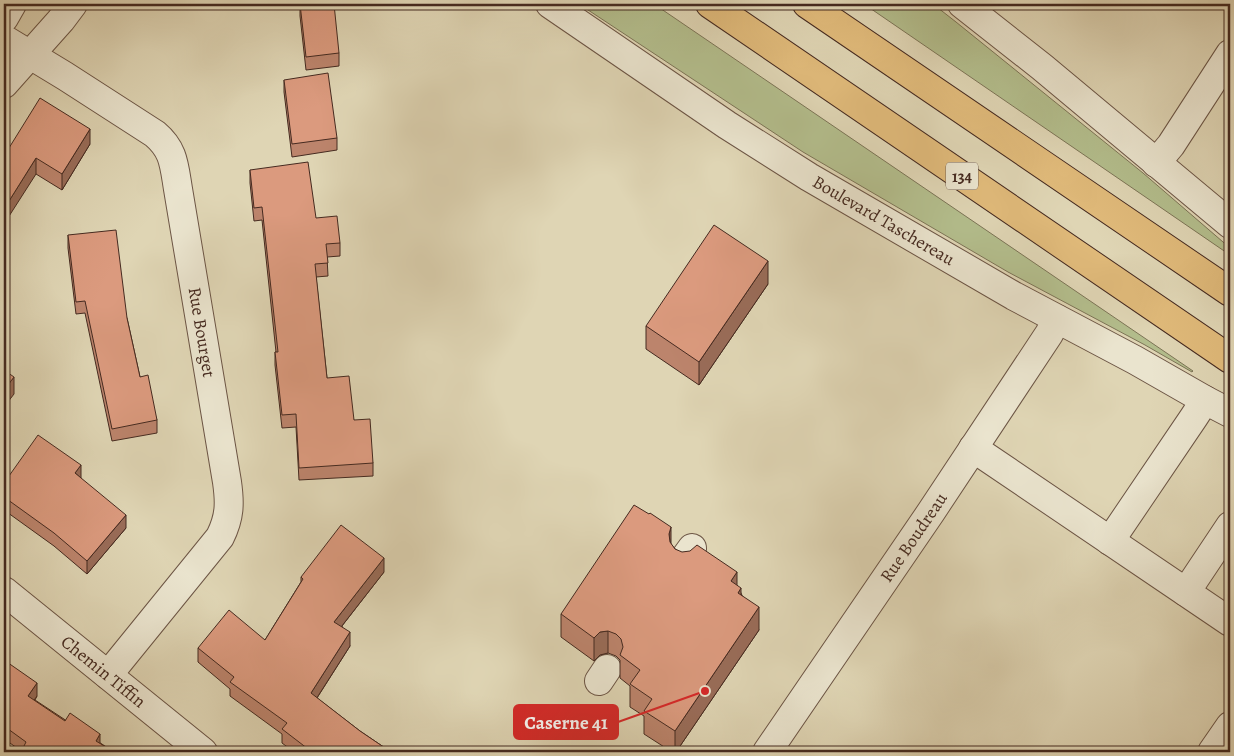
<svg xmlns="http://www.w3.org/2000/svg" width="1234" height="756" viewBox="0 0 1234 756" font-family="Alegreya,serif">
	<rect width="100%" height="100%" fill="#dfd5b4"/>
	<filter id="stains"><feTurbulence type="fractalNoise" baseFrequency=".004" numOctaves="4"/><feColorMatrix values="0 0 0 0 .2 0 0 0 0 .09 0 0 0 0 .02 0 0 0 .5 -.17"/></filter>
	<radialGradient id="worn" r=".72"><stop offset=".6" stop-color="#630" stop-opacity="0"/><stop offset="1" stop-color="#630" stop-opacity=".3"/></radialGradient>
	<path fill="#b3bd8c" stroke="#7c7456" d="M579 4H654L1193 371 1192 372 1145 345 1008 272 803 152Z
		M864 4H933L956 22 1143 173 1230 248V255Z"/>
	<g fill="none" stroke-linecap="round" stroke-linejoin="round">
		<g stroke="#6c5545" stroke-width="30">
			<g id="minor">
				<path id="s1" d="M550 4 727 125 809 177 1014 296 1135 360 1205 400 1230 413"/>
				<path d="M962 4 1042 67 1230 224"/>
				<path d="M4 18 12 4"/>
				<path id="s2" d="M4 39 65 76 155 134C174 150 174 165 178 189L227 482C230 503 230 517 220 537L108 675"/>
				<path d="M4 84 61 20 73 4"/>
				<path d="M1156 163 1171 145 1230 54"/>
				<path d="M973 448 1230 622"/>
				<path d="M1110 541 1194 417 1205 400"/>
				<path d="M684 559 692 548"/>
				<path id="s3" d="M4 591 203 752"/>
				<path d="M1186 592 1230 526"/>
				<path d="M599 681 607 669"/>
				<path id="s4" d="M767 752 931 512 1049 334 1057 319"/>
				<path d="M1212 752 1230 726"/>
			</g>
		</g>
		<g stroke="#452a20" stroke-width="30">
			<path id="highway" d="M710 4 1230 359
				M807 4 1230 292"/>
		</g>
		<use href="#minor" stroke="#eae4ce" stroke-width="28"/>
		<use href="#highway" stroke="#e0ba7a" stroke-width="28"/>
	</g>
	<path fill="#bc846c" stroke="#452a20" d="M223 4H230L227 7Z
		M300 4 339 53V66L306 70 300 16Z
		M284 80 337 138V150L292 157 284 92Z
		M90 144 62 190 36 174 4 156Z
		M250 170 316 218 340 243V256L327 257 328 276 316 277 327 378 354 420 373 463V476L299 480 296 427 282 428 275 365V352H276L262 220 254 221 250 183Z
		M68 235 127 318 140 377 157 420V433L112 441 85 313 76 314 68 248Z
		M768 284 699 385 646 349V326Z
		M81 478 126 528 87 574 54 546 4 510V483Z
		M671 544 675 549 737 585 759 630 676 752H672L644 734V716L630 707V686L620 678V660L616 656 608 653 600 655 594 661 561 637V614Z
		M384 572 342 626 350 646 317 698 360 731 391 752H294L282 743V734L230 696V689L198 662V648L265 640 301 582V577Z
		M4 660 37 696 35 700 114 752H23L4 739Z"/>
	<path fill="#996c58" stroke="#452a20" d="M90 129V144L62 190V174Z
		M36 158V174L4 224V209Z
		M768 261V284L699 385V362Z
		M14 377V394L4 407V390Z
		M81 465V478L75 473Z
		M126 515V528L87 574V561Z
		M671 527V550L669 534Z
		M384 558V572L334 636V622Z
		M737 572V595L731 581Z
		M741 588V611L738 593Z
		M759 607V630L676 752H675V731Z
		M608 631V653L600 655 594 661V638L600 632Z
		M350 632V646L311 707V693Z
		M37 683V696L28 709V696Z
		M100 734V747L96 741Z"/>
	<path fill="#db9a7e" stroke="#452a20" d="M300 4H334L339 53 306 57Z
		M328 73 337 138 292 144 284 80Z
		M40 98 90 129 62 174 36 158 4 209V156Z
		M308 162 316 218 337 216 340 243 326 244 328 263 315 264 327 378 349 376 354 420 370 419 373 463 299 468 296 414 282 415 275 352H278L262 207 254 208 250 170Z
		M714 225 768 261 699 362 646 326Z
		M116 230 127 318 140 377 148 375 157 420 112 429 85 301 76 302 68 235Z
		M4 370 14 377 4 390Z
		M38 435 81 465 75 473 126 515 87 561 54 533 4 497V483Z
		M634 505 649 514 650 513 671 527 669 534 670 542 675 549 682 552 690 551 697 545 737 572 731 581 741 588 738 593 759 607 675 731 644 711 652 699 630 684 640 670 620 655 623 647 621 639 616 634 608 631 600 632 594 638 561 614Z
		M341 525 384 558 334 622 350 632 311 693 360 731 391 752H312L282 729 287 723 230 682 234 677 198 648 229 610 265 640 303 579 301 577Z
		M4 660 37 683 28 696 65 721 70 713 100 734 96 741 114 752H33L24 746 26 742 4 726Z"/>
	<g text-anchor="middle" stroke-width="4" stroke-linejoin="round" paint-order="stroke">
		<rect fill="#eae4ce" stroke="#766254" stroke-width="1" x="946" y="162.5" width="32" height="27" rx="4"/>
		<g font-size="16" font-weight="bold" fill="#452a20">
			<text x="962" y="182">134</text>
		</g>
		<g font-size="18" fill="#452a20" stroke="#eae4ce">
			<text dy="6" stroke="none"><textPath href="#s1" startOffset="398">Boulevard Taschereau</textPath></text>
			<text dy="6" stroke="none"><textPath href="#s2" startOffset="385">Rue Bourget</textPath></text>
			<text dy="6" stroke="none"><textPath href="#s4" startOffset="260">Rue Boudreau</textPath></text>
			<text dy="6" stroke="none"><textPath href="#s3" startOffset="128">Chemin Tiffin</textPath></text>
		</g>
	</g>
	<path fill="none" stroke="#d62828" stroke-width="2" d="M705 691L618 722"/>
	<circle fill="#d62828" stroke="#eae4ce" stroke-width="2" cx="705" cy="691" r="5"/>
	<rect fill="#d62828" stroke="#d62828" stroke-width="2" x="514" y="705" width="104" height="34" rx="5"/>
	<g font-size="19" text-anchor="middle" font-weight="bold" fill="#fff">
		<text x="566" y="729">Caserne 41</text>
	</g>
	<rect width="1234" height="756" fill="none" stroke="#dfd5b4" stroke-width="20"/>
	<rect x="5" y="5" width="1224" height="746" fill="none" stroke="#452a20" stroke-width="2.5"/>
	<rect x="10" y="10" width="1214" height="736" fill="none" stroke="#452a20"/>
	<rect width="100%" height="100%" filter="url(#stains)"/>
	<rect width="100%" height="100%" fill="url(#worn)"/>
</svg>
